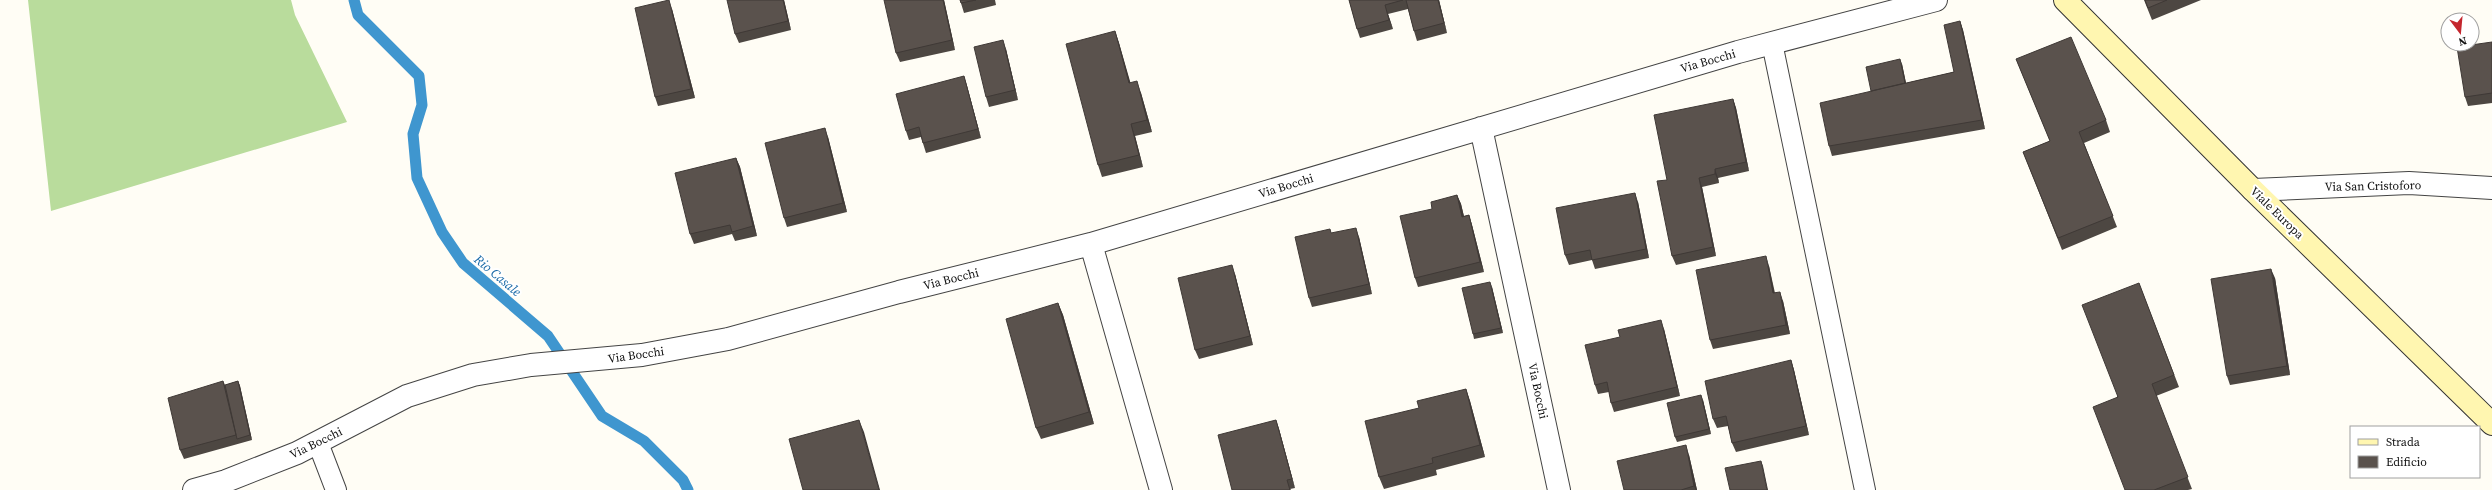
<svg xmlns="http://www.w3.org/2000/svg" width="2492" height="490" viewBox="0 0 2492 490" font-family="'Source Serif 4',serif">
	<rect width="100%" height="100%" fill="#fffdf5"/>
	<path fill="#b9dc9c" d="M28 0H291L295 15 347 122 51 211Z"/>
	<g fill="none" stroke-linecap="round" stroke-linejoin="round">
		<path stroke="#3f96cf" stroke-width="11" d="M354 0 358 15 419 76 422 105 413 134 417 178 442 232 463 263 548 336 602 416 644 441 683 480 688 490"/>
		<g stroke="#444" stroke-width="22">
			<path id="service" d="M1772 43 1865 490
				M318 443 336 490"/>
		</g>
		<g stroke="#444" stroke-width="24">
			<path id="minor" d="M1481 128 1559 490
				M2253 190 2409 183 2492 188
				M1091 244 1161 490
				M194 490 226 481 297 453 407 396 473 375 531 365 642 355 728 339 899 292 1091 244 1738 52 1936 0"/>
		</g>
		<g stroke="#333" stroke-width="24">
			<path id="secondary" d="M2065 0 2253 190 2492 424"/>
		</g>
		<use href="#service" stroke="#fff" stroke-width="20"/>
		<use href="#minor" stroke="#fff" stroke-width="22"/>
		<use href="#secondary" stroke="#fff6b0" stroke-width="22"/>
	</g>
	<path fill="#4d4742" d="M784 0 791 30 739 43 735 34Z
		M944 0 955 50 900 62 896 53Z
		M960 0H995L996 5 964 13Z
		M1349 0H1439L1447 33 1417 41 1414 31 1408 9 1388 14 1393 29 1360 38 1357 29Z
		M2144 0H2201L2152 20Z
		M672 9 695 98 658 106 655 97Z
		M1960 21 1963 30 1985 129 1832 156 1829 146 1871 91 1902 64 1906 83 1954 72Z
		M1115 31 1119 43 1130 83 1141 93 1152 132 1135 136 1143 167 1102 177 1098 165Z
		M2492 42V103L2468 106 2465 97Z
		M1006 49 1018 100 989 107 986 97Z
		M2016 59 2106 120 2110 132 2084 143 2117 227 2062 250 2023 152 2050 141Z
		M964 76 967 86 981 138 926 153 921 137 909 140 906 131Z
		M1733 99 1736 108 1749 171 1718 178 1719 183 1702 187 1716 256 1676 265 1672 256 1667 180Z
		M828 137 847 212 787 227 784 218Z
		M736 158 740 167 757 236 735 241 732 234 694 244 690 234Z
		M1457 195 1461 204 1464 216 1469 215 1472 225 1484 272 1418 287 1415 278 1432 209Z
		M1638 202 1649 258 1595 269 1592 260 1569 265 1565 255Z
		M1359 237 1372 294 1312 307 1309 298Z
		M1769 266 1775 293 1783 301 1790 334 1713 349 1710 340Z
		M1235 274 1253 345 1199 359 1195 350Z
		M2275 278 2290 375 2230 385 2227 376Z
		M2139 283 2179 387 2156 396 2192 489 2188 490H2125L2117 397Z
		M1492 287 1503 333 1474 339 1473 334Z
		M1058 303 1063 315 1094 424 1041 439 1036 428Z
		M1664 329 1680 396 1614 412 1611 403 1609 392 1598 394 1595 385Z
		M1791 360 1794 370 1809 435 1736 452 1732 443 1728 426 1717 428 1713 419Z
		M223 381 225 385 238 381 240 386 252 440 184 459 180 450Z
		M1466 389 1470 401 1485 457 1436 470 1437 475 1384 489 1379 477 1419 408Z
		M1703 400 1711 434 1677 442 1675 437Z
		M1276 420 1279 429 1295 488 1290 489 1291 490H1232Z
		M1689 455 1697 490H1624Z"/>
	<path fill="#3f3936" d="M669 0 672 9 695 98 691 89Z
		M783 0H784L791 30 788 21Z
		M943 0H944L955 50 952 40Z
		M1438 0H1439L1447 33 1444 23Z
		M1385 5 1393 29 1389 20Z
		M1960 21 1963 30 1985 129 1982 120Z
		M1115 31 1119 43 1134 95 1129 83Z
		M1003 40 1006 49 1018 100 1015 90Z
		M1900 59 1902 64 1908 93 1906 88Z
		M964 76 967 86 981 138 978 129Z
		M1137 81 1141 93 1152 132 1147 120Z
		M1733 99 1736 108 1749 171 1746 162Z
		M1131 124 1135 136 1143 167 1139 155Z
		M825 128 828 137 847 212 843 203Z
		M736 158 740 167 757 236 753 226Z
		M1715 169 1718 178 1719 183 1715 174Z
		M1699 178 1702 187 1716 256 1713 247Z
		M1635 193 1638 202 1649 258 1646 249Z
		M1457 195 1461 204 1466 226 1462 217Z
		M1469 215 1472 225 1484 272 1480 262Z
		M1356 228 1359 237 1372 294 1369 284Z
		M1766 256 1769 266 1776 302 1773 293Z
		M1232 265 1235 274 1253 345 1250 336Z
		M2271 269 2275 278 2290 375 2287 366Z
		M1490 282 1492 287 1503 333 1501 328Z
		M1780 292 1783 301 1790 334 1786 325Z
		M1058 303 1063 315 1094 424 1089 412Z
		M1661 320 1664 329 1680 396 1677 387Z
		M1791 360 1794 370 1809 435 1806 426Z
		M238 381 240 386 252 440 250 435Z
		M1466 389 1470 401 1485 457 1480 445Z
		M1701 395 1703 400 1711 434 1709 429Z
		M859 420 864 432 880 490H879Z
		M1276 420 1279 429 1295 488 1292 479Z
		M1686 445 1689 455 1697 490H1696L1694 486Z
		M1761 461 1763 466 1768 490H1767Z"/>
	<path fill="#5a524d" stroke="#3f3936" d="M669 0 691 89 655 97 635 8Z
		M727 0H783L788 21 735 34Z
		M884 0H943L952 40 896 53Z
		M960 0H976L961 3Z
		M1349 0H1403L1385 5 1389 20 1357 29Z
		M1406 0H1438L1444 23 1414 31Z
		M2145 0H2167L2148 8Z
		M1960 21 1982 120 1829 146 1820 103 1954 72 1944 25Z
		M1115 31 1129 83 1137 81 1147 120 1131 124 1139 155 1098 165 1066 44Z
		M2071 37 2106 120 2079 132 2113 216 2058 238 2023 152 2050 141 2016 59Z
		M1003 40 1015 90 986 97 974 47Z
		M2492 42V93L2465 97 2457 47Z
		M1900 59 1905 83 1871 91 1866 67Z
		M964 76 978 129 923 143 919 127 906 131 896 94Z
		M1733 99 1746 162 1715 169V174L1699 178 1713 247 1672 256 1657 181 1667 180 1654 115Z
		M825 128 843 203 784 218 765 143Z
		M736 158 753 226 732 232 730 225 690 234 675 173Z
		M1635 193 1646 249 1592 260 1590 250 1565 255 1556 208Z
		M1457 195 1462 217 1469 215 1480 262 1415 278 1400 216 1432 209 1431 202Z
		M1356 228 1369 284 1309 298 1295 237 1330 229 1331 233Z
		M1766 256 1773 293 1780 292 1786 325 1710 340 1696 270Z
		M1232 265 1250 336 1195 350 1178 278Z
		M2271 269 2287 366 2227 376 2211 279Z
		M1490 282 1501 328 1473 334 1462 288Z
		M2139 283 2174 375 2152 384 2188 477 2154 490H2125L2093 407 2118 397 2082 305Z
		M1058 303 1089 412 1036 428 1006 319Z
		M1661 320 1677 387 1611 403 1607 382 1595 385 1585 345 1620 337 1618 330Z
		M1791 360 1806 426 1732 443 1726 416 1713 419 1705 381Z
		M223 381 236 435 180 450 168 398Z
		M238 381 250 435 237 439 225 385Z
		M1466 389 1480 445 1432 458 1433 463 1379 477 1365 421 1419 408 1417 401Z
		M1701 395 1709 429 1675 437 1667 403Z
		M859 420 879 490H803L789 439Z
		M1276 420 1292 479 1287 480 1290 490H1232L1218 435Z
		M1686 445 1694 486 1681 490H1624L1617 461Z
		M1761 461 1767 490H1730L1725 468Z"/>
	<g text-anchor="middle" stroke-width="4" stroke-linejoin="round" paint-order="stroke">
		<g font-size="12" fill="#111" stroke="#fff">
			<text transform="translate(1708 61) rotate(-16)" y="4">Via Bocchi</text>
			<text transform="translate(1286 186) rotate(-17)" y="4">Via Bocchi</text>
			<text transform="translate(2373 186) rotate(-1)" y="4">Via San Cristoforo</text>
			<text transform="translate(2277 213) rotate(44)" y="4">Viale Europa</text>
			<text transform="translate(951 279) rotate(-14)" y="4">Via Bocchi</text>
			<text transform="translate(636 355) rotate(-8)" y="4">Via Bocchi</text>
			<text transform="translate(1538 391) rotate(78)" y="4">Via Bocchi</text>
			<text transform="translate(316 443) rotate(-26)" y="4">Via Bocchi</text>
		</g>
		<g font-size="13" font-style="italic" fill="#1768a6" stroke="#fff">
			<text transform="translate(498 275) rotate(40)" y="5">Rio Casale</text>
		</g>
	</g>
	<rect x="2350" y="426" width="130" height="52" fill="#ffffff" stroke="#a0a0a0"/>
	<rect x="2358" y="439" width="20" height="6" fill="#fff6b0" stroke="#a0a0a0"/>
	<text x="2386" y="446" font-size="12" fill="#111111">Strada</text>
	<rect x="2358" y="456" width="20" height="12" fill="#5a524d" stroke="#a0a0a0"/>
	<text x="2386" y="466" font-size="12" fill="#111111">Edificio</text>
	<g transform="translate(2460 32) rotate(164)"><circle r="19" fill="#ffffff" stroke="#a0a0a0"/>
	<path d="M0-3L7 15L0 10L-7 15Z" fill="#c4262e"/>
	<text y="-6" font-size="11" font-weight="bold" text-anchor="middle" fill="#111111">N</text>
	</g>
</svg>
